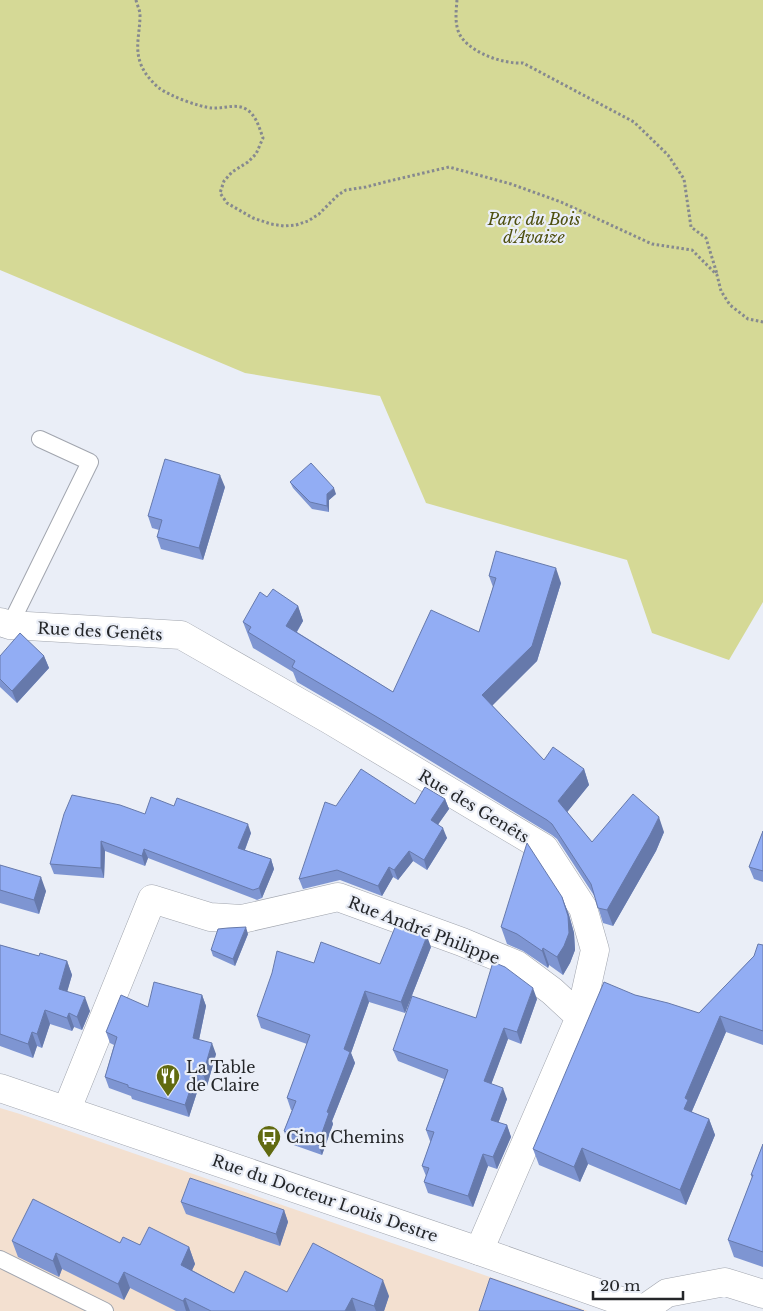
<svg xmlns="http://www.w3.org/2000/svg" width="763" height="1311" viewBox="0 0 763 1311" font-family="'Libre Baskerville',serif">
	<rect width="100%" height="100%" fill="#eaeef7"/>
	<path fill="#f3e0d0" d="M0 1108 20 1114 588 1311H0Z"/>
	<path fill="#d5d996" d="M0 0H763V602L729 660 652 633 627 560 426 503 380 396 245 373 0 270Z"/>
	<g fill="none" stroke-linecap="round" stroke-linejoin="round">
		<g stroke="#a1a5ae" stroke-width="18">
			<path id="service" d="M10 625 90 462 40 439
				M0 1259 105 1311"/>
		</g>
		<g stroke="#a1a5ae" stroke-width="29">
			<path id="minor" d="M0 622 10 625 181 635 330 720 544 848 583 908 595 950 580 1017 479 1251
				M67 1109 152 899 210 917 242 919 338 897 462 942 517 965 552 991 580 1017
				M644 1309 667 1293 725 1282 763 1294"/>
		</g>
		<g stroke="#a1a5ae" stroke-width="29">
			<path id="tertiary" d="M0 1088 479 1251 649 1311"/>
		</g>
		<path stroke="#86898f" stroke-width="3" stroke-dasharray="2.5 2.5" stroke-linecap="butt" d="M136 0C137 5 140 10 140 15 140 37 132 53 146 74 149 78 155 85 159 88 170 96 199 107 212 108 224 109 235 103 246 109 256 115 259 127 263 138L256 154 248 162 232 172 224 181 220 193 227 203 253 218 271 224 284 226 296 225 308 221 319 214 338 195 346 190 366 187 385 182 449 167 511 184 561 202 652 244 692 250 717 275 721 291 730 305 748 319 763 322
			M457 0C456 12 454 28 462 38 474 54 504 64 523 63L634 122 668 155 684 179 691 227 706 238 717 274"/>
		<use href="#service" stroke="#fff" stroke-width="16"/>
		<use href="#minor" stroke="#fff" stroke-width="28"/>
		<use href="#tertiary" stroke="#fff" stroke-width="28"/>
	</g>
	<path fill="#7e95d2" d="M290 482 336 494 329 500V512L312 509 293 488Z
		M225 487 203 560 161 549 157 537 159 530 152 528 148 516Z
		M489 576 561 583 537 661 492 705 544 760 584 769 589 785 567 812 592 842 664 832 656 851 613 926 603 923 595 897 557 839 552 835 388 735 297 682 293 672 253 648 243 622 267 597 298 606 303 621 297 632 393 692 479 632 493 587Z
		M0 656H44L49 668 17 703 0 687Z
		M445 799 449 809 438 824 447 838 427 870 413 861 398 880 393 877 382 896 340 880 303 889 299 879 336 806 415 804Z
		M174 806 251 833 245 850 271 859 274 869 262 898 257 900 148 858 145 866 105 851 104 878 54 874 50 864 145 814Z
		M763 831V882L754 879 749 867Z
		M0 865 46 891 39 914 0 903Z
		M562 897 569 915 574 933 575 950 570 963 563 975 549 965 548 968 523 951 507 944 501 927Z
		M248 934 235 966 213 956 211 950Z
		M0 945 39 956 67 961 72 975 67 991 90 1011 82 1030 74 1027 72 1031 50 1024 42 1048 37 1046 33 1058 0 1046Z
		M763 945V1045L726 1032 692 1111V1112L709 1119 715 1135 686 1205 588 1164 580 1182 539 1165 533 1149 635 995 699 1013 754 956Z
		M431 947 405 1013 369 1002 351 1053 355 1063 332 1121 333 1124 322 1155 288 1143 284 1131 292 1110H291L287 1098 307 1044 261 1028 257 1016 314 963 380 964Z
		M202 995 206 1006 199 1040 216 1054 207 1086 200 1083 189 1117 132 1099 131 1096 109 1088 105 1077 114 1045 110 1043 106 1032Z
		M537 999 521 1044 508 1039 491 1084 507 1099 498 1123 507 1125 511 1137 497 1169 488 1166 473 1207 428 1193 424 1182 426 1176 422 1166 431 1141H430L426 1130 444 1079 398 1061 393 1050 476 1018Z
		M763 1144V1267L734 1257 728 1240 752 1178 751 1175Z
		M181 1202 284 1210 288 1222 280 1246 186 1214Z
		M12 1241 120 1243 189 1247 195 1264 192 1270 234 1293 287 1292 389 1296 384 1311H176L130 1288 124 1300 62 1269 59 1277 18 1257Z"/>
	<path fill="#6679ab" d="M220 475 225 487 203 560 199 548Z
		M334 488 336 494 329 500V512L327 506V494Z
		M556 568 561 583 537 661 488 710 482 695Z
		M298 606 303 621 291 641 286 626Z
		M44 656 49 668 17 703 12 691Z
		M584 769 589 785 564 816 558 801Z
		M445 799 449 809 435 829 431 820Z
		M659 817 664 832 656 851 613 926 607 910Z
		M248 824 251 833 242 857 238 848Z
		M443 828 447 838 427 870 424 860Z
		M101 841 105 851 104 878 101 868Z
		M144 849 148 858 145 866 142 856Z
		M409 851 413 861 398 880 394 870Z
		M271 859 274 869 262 898 259 888Z
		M389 867 393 877 382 896 378 886Z
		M41 877 46 891 39 914 34 900Z
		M562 897 569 915 574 933 575 950 570 963 563 975 557 957Z
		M246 927 248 934 235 966 233 959Z
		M427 936 431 947 405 1013 401 1002Z
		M543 948 549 965 548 968 542 951Z
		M67 961 72 975 64 1003 59 989Z
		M533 988 537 999 521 1044 517 1032Z
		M365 991 369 1002 351 1053 355 1063 332 1121 333 1124 322 1155 318 1144 327 1112 344 1049Z
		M202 995 206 1006 197 1049 193 1038Z
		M85 997 90 1011 82 1030 77 1017Z
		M45 1010 50 1024 42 1048 37 1034Z
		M69 1013 74 1027 72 1031 67 1018Z
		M720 1016 726 1032 692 1111 693 1116 684 1109 685 1098Z
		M504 1028 508 1039 488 1093 484 1081Z
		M32 1032 37 1046 33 1058 28 1044Z
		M212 1043 216 1054 207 1086 203 1074Z
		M196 1072 200 1083 189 1117 185 1105Z
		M503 1088 507 1099 495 1132 491 1120Z
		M709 1119 715 1135 686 1205 680 1190Z
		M507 1125 511 1137 497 1169 493 1157Z
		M582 1148 588 1164 580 1182 574 1167Z
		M483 1154 488 1166 473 1207 468 1196Z
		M284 1210 288 1222 280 1246 276 1234Z
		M189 1247 195 1264 187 1281 181 1265Z
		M56 1253 62 1269 59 1277 53 1261Z
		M124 1272 130 1288 124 1300 118 1284Z
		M383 1280 389 1296 384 1311H376L374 1306Z
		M185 1298 190 1311H186L183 1301Z
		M352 1298 356 1311H345Z"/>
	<path fill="#92adf4" stroke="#6679ab" d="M165 459 220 475 199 548 157 537 162 520 148 516Z
		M311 463 334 488 327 494V506L310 502 290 482Z
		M496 551 556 568 532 646 482 695 544 760 553 747 584 769 558 801 592 842 633 794 659 817 650 835 607 910 598 908 591 884 552 824 547 820 382 720 292 667 295 661 248 632 251 627 243 622 260 592 267 597 273 589 298 606 286 626 393 692 431 610 479 632 496 578 489 576Z
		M20 633 44 656 12 691 0 679V656Z
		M361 769 415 804 425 787 445 799 431 820 443 828 424 860 409 851 394 870 389 867 378 886 337 870 299 879 325 802 336 806Z
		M72 795 120 805 145 814 151 797 174 806 177 798 248 824 238 848 271 859 259 888 253 890 144 849 142 856 101 841V868L50 864 64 814Z
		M763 831V871L749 867Z
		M527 843 562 897 568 916 569 933 564 946 557 957 543 948 542 951 517 934 501 927Z
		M0 865 41 877 34 900 0 890Z
		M396 925 427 936 401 1002 365 991 344 1049 350 1052 327 1112 329 1113 318 1144 284 1131 296 1101 287 1098 310 1035 257 1016 272 973 277 951 314 963 321 942 380 964Z
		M246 927 233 959 211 950 218 929 228 928Z
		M758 944 763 945V1031L720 1016 685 1098 688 1100 684 1109 709 1119 680 1190 582 1148 574 1167 533 1149 604 982 635 995 668 1003 699 1013 754 956Z
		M0 945 39 956 40 953 67 961 59 989 85 997 77 1017 69 1013 67 1018 45 1010 37 1034 32 1032 28 1044 0 1034Z
		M493 962 505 967 533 988 517 1032 504 1028 484 1081 503 1088 491 1120 507 1125 493 1157 483 1154 468 1196 424 1182 429 1168 422 1166 434 1132 426 1130 448 1070 393 1050 412 996 476 1018Z
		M154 982 202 995 193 1038 212 1043 203 1074 196 1072 185 1105 128 1087V1085L105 1077 117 1037 106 1032 121 995 148 1007Z
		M763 1144V1252L728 1240 753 1175H751Z
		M190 1178 284 1210 276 1234 181 1202Z
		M33 1199 120 1243 123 1237 140 1245 149 1227 189 1247 181 1265 234 1293 245 1271 287 1292 313 1243 383 1280 374 1306 352 1298 345 1311H211L185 1298 183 1301 124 1272 118 1284 56 1253 53 1261 12 1241Z
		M490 1278 584 1311H479Z"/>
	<defs>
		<g id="restaurant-pin" transform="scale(1.25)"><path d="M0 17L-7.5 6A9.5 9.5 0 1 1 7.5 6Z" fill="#616a10" stroke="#eaeef7"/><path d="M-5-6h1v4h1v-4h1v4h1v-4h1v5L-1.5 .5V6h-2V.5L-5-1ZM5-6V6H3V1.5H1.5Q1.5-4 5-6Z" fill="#fff"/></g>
		<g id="bus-pin" transform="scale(1.25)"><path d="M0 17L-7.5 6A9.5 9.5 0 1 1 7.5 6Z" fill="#616a10" stroke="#eaeef7"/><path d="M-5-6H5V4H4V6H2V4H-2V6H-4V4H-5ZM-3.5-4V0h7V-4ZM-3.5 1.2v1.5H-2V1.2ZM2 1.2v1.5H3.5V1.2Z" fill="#fff"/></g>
	</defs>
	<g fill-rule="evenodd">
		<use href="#restaurant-pin" x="168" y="1076"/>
		<use href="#bus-pin" x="269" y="1137"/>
	</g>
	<g text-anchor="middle" stroke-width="4.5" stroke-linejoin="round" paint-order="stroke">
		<g font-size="16" font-style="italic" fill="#4e4f0f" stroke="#eaeef7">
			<text x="534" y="225">Parc du Bois<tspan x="534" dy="18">d'Avaize</tspan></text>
		</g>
		<g font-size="16" fill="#242629" stroke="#eaeef7">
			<text transform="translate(100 631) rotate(3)" y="6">Rue des Genêts</text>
			<text transform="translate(474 806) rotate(31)" y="6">Rue des Genêts</text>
			<text transform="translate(424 930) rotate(21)" y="6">Rue André Philippe</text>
			<text transform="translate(325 1198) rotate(19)" y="6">Rue du Docteur Louis Destre</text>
		</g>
		<g font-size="16" fill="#242629" stroke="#eaeef7" text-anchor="start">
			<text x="186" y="1073">La Table<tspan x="186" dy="18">de Claire</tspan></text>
			<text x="286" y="1143">Cinq Chemins</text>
		</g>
	</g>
	<path d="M593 1291v8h90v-8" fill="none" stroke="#242629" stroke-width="2.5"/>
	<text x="600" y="1291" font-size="15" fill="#242629" stroke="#eaeef7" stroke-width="4" paint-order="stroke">20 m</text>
</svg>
